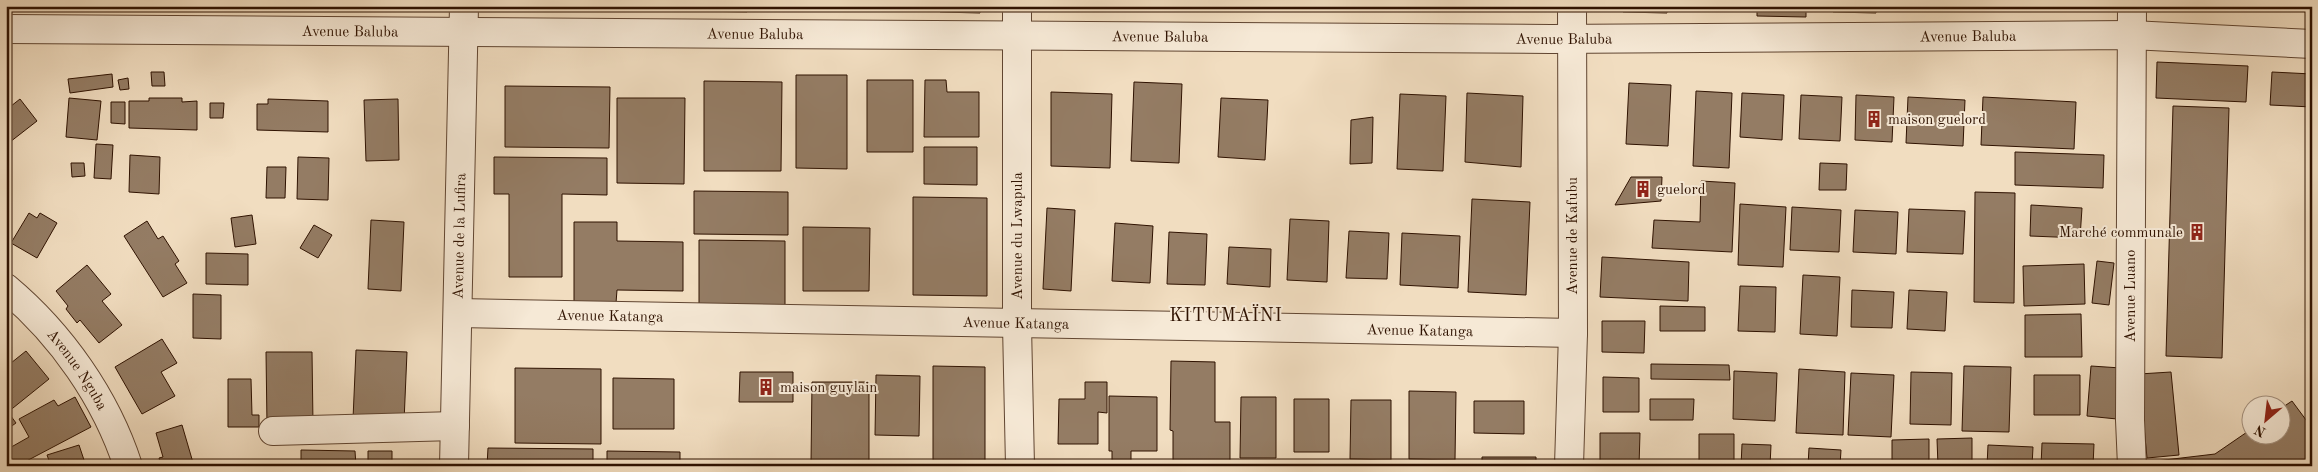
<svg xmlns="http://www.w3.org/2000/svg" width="2318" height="472" viewBox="0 0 2318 472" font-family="'Old Standard TT',serif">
	<rect width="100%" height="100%" fill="#f1ddc0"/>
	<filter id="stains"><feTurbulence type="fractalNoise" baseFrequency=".004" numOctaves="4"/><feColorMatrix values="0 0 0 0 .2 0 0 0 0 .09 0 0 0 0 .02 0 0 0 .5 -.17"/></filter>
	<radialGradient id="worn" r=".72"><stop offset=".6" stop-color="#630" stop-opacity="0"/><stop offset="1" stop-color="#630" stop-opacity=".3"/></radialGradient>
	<path fill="#947c64" stroke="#2f1201" d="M699 6H747V12L699 11Z
		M763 6H807V8L763 7Z
		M817 6H871V11L817 10Z
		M940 6H980V13L940 12Z
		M1623 6H1667V13L1623 12Z
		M1757 6H1806V17L1757 16Z
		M1833 6H1876V13L1833 12Z
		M2055 6H2098V11L2055 10Z
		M2157 62 2248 66 2246 102 2156 98Z
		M151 72H164L165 86H152Z
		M2272 72 2312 74V107L2270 105Z
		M112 74 113 87 70 93 68 79Z
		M796 75H847V169L796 168Z
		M128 78 129 89 120 90 118 80Z
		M867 80H913V152H867Z
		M925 80H946L947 92H979V137H924Z
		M704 81 782 82 781 171H704Z
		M1134 82 1182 84 1179 163 1131 161Z
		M1629 83 1671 85 1668 146 1626 144Z
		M505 86 610 87 609 148 505 147Z
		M1696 91 1732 93 1729 168 1693 166Z
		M1051 92 1112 94 1110 168 1051 166Z
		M1467 93 1523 96 1521 167 1465 162Z
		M1742 93 1784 95 1782 140 1740 137Z
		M1400 94 1446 96 1443 171 1397 169Z
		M1801 95 1842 97 1840 141 1799 139Z
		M1856 95 1894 97 1892 142 1855 140Z
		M1908 97 1965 100 1963 146 1906 143Z
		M1983 97 2076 102 2074 149 1981 145Z
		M69 98 101 101 97 140 66 137Z
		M149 98H182V102L197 101V130L129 128V101H149Z
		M617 98H685L684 184 617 183Z
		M1221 98 1268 100 1265 160 1218 157Z
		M20 99 37 121 10 142 6 137V110Z
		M268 99 328 101V132L257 130V104H268Z
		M398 99 399 160 366 161 364 100Z
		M111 102H125V124L111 123Z
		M210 103H224L223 118H210Z
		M2173 106 2229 108 2222 358 2166 356Z
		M1373 117 1372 163 1350 164 1351 120Z
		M96 144 113 145 111 179 94 178Z
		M924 147H977V185L924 184Z
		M2015 152 2104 155 2103 188 2015 185Z
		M130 155 160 157 159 194 129 192Z
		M298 157 329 158 328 200 297 199Z
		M494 157 607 158V195L562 194V277H509V194H494Z
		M71 163H84L85 176 72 177Z
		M1820 163 1847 164 1846 190H1819Z
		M267 167H286L285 198H266Z
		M1631 177H1662L1661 201 1615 205Z
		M1701 181 1735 183 1732 252 1652 248 1654 220 1700 222Z
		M694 191 788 192V235L694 234Z
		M1975 192 2015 193 2014 303 1974 302Z
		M913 197 987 198V296L913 295Z
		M1472 199 1530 202 1526 295 1468 292Z
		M1740 204 1786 207 1783 267 1738 265Z
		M2031 205 2082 208 2080 238 2030 236Z
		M1792 207 1841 210 1839 252 1790 250Z
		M1047 208 1075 210 1071 291 1043 289Z
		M1909 209 1965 211 1963 254 1907 252Z
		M1855 210 1898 212 1896 254 1853 252Z
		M29 213 37 218 40 213 57 223 37 258 11 243Z
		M252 215 256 244 235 247 231 218Z
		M1290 219 1329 221 1327 282 1287 280Z
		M371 220 404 222 401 291 368 289Z
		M147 221 158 239 163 236 179 261 175 264 187 283 163 297 124 236Z
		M574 222H617V241L683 242V291L617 290 616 303H574Z
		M1115 223 1153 226 1150 283 1112 281Z
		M314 225 332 235 318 258 300 248Z
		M803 227 870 228 869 291H803Z
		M1349 231 1389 233 1387 279 1346 278Z
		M1169 232 1207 234 1205 285 1167 284Z
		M1402 233 1460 236 1458 288 1400 285Z
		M699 240 785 241V307H699Z
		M1229 247 1271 249 1270 287 1227 284Z
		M206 253 248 254V285L206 284Z
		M1602 257 1689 262 1688 301 1600 297Z
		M2097 261 2114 263 2109 305 2092 303Z
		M2084 264 2085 304 2024 306 2023 266Z
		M87 265 111 294 102 301 122 325 99 343 80 320 77 323 66 309 68 306 56 291Z
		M1803 275 1840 277 1837 336 1800 334Z
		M1740 286 1776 287 1775 332 1738 331Z
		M1852 290 1894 292 1892 328 1851 327Z
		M1909 290 1947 292 1945 331 1907 329Z
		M193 294 221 295V339L193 338Z
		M1660 306 1705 307V331H1660Z
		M2081 314 2082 357H2025V315Z
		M1602 321H1645L1644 353 1602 352Z
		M162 339 177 363 161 372 175 396 142 414 115 367Z
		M356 350 407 352 404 422 353 419Z
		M26 351 49 379 8 412 16 423 6 430V367Z
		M266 352H312L313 424 267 425Z
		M1171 361 1215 362V422H1230V466H1173V431L1170 430Z
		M1651 364 1729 365 1730 380 1651 379Z
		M933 366 985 367V462H933Z
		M1964 366 2011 367 2009 432 1962 431Z
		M2091 366 2121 368 2117 419 2087 416Z
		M515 368 601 369V444L515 443Z
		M1799 369 1845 372 1843 435 1796 433Z
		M1734 371 1777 373 1775 421 1733 419Z
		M740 372H793V402H739Z
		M1911 372 1952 373 1951 425 1910 424Z
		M2171 372 2179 455 2147 458 2139 374Z
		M1851 373 1894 375 1891 437 1848 435Z
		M876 375 920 376 919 436 875 435Z
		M2034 375H2080V415H2034Z
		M1603 377 1639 378V412H1603Z
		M613 378 674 379V429H613Z
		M228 379H251L252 415H259V427H228Z
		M812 382H869V463H811Z
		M1085 382H1107V413L1098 412V444H1058L1059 399H1085Z
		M1409 391 1456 392 1455 460 1409 459Z
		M1109 396 1157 397V451H1131V466H1112V451H1109Z
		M75 397 91 427 17 466H6V450L29 437 19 419 54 400 58 406Z
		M1241 397H1276V458H1240Z
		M1294 399H1329V452H1294Z
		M1650 399H1694L1693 420H1650Z
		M1351 400H1391V460L1350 459Z
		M1474 401H1524V434L1474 433Z
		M2292 401 2312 428V466H2157L2156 461 2215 454 2250 430V434H2280V409Z
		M182 425 194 466H161L159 458 163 457 156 433Z
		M1600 433H1640L1639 466H1600Z
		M1699 434H1734V466H1699Z
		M1972 438V466H1938L1937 439Z
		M1929 439V466H1892V440Z
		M2042 443 2094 444 2093 466H2041Z
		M1742 444 1771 445 1770 466H1741Z
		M79 445 86 466H51L47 455Z
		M1988 445 2033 447 2032 466H1987Z
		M488 448 593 449V466H487Z
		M1809 448 1841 450 1840 466H1808Z
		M301 450 355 451 356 466H301Z
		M368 451H392V466H368Z
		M607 451 680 452V466H607Z
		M1482 457H1536V466H1482Z
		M1295 461 1341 462V466H1295Z
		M2080 461V466H2041V464Z"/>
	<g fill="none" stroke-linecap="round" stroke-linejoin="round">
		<g stroke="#604531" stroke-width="30">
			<g id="street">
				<path d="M1017 6V325L1020 466"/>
				<path d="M2132 6 2130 420 2132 466"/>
				<path id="s1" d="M6 29 1551 39 2131 35 2312 44"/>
				<path id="s2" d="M6 288C61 334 106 398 128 466"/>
				<path id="s3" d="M458 313 1573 333"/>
				<path d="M273 431 455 426"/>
				<path id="s4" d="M454 466 464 6"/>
				<path d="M1569 466 1573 333 1572 6"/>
			</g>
		</g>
		<use href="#street" stroke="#f6e9d6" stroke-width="28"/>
	</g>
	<defs>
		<g id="building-bare" transform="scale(1.35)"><path d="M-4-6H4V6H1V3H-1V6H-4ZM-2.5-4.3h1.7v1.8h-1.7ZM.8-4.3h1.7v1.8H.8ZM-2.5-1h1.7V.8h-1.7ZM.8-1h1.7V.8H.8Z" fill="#8f2418" stroke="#f6e9d6" stroke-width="2.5" paint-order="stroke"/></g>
	</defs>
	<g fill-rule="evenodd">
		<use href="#building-bare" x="1874" y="119"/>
		<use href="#building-bare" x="1643" y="189"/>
		<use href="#building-bare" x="2197" y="232"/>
		<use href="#building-bare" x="766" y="387"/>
	</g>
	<g text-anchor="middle" stroke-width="4" stroke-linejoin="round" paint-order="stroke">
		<g font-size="15" fill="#2f1201" stroke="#f6e9d6">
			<text dy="5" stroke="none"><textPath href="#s1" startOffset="344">Avenue Baluba</textPath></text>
			<text dy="5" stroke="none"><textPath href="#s1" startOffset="749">Avenue Baluba</textPath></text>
			<text dy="5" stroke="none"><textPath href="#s1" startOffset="1154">Avenue Baluba</textPath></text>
			<text dy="5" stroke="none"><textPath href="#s1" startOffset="1962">Avenue Baluba</textPath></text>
			<text dy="5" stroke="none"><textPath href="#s1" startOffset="1558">Avenue Baluba</textPath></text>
			<text dy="5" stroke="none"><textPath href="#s4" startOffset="230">Avenue de la Lufira</textPath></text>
			<text transform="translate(1017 236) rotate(-90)" y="5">Avenue du Lwapula</text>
			<text transform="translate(1572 236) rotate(-90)" y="5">Avenue de Kafubu</text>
			<text transform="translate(2130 296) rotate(-90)" y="5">Avenue Luano</text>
			<text dy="5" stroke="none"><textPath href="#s3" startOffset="152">Avenue Katanga</textPath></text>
			<text dy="5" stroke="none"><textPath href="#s3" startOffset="558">Avenue Katanga</textPath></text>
			<text dy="5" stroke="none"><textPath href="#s3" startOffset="962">Avenue Katanga</textPath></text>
			<text dy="5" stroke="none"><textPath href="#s2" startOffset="109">Avenue Nguba</textPath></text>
		</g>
		<g font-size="15" fill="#2f1201" stroke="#f6e9d6" text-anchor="start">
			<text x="1888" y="124">maison guelord</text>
			<text x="1657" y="194">guelord</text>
			<text x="2183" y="237" text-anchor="end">Marché communale</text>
			<text x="780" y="392">maison guylain</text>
		</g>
		<g font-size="18" letter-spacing="1" fill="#2f1201" stroke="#f6e9d6">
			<text x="1226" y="321">KITUMAÏNI</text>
		</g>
	</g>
	<rect width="2318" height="472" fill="none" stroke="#f1ddc0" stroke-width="25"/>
	<rect x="8" y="8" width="2303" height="457" fill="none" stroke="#2f1201" stroke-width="2.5"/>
	<rect x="12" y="12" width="2293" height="447" fill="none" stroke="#2f1201"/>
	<g transform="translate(2266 420) rotate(208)"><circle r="24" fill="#f6e9d6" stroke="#a69381"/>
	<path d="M0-4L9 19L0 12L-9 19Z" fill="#8f2418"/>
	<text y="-8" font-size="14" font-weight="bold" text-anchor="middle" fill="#2f1201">N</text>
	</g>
	<rect width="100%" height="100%" filter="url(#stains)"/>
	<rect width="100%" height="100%" fill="url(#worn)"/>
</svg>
